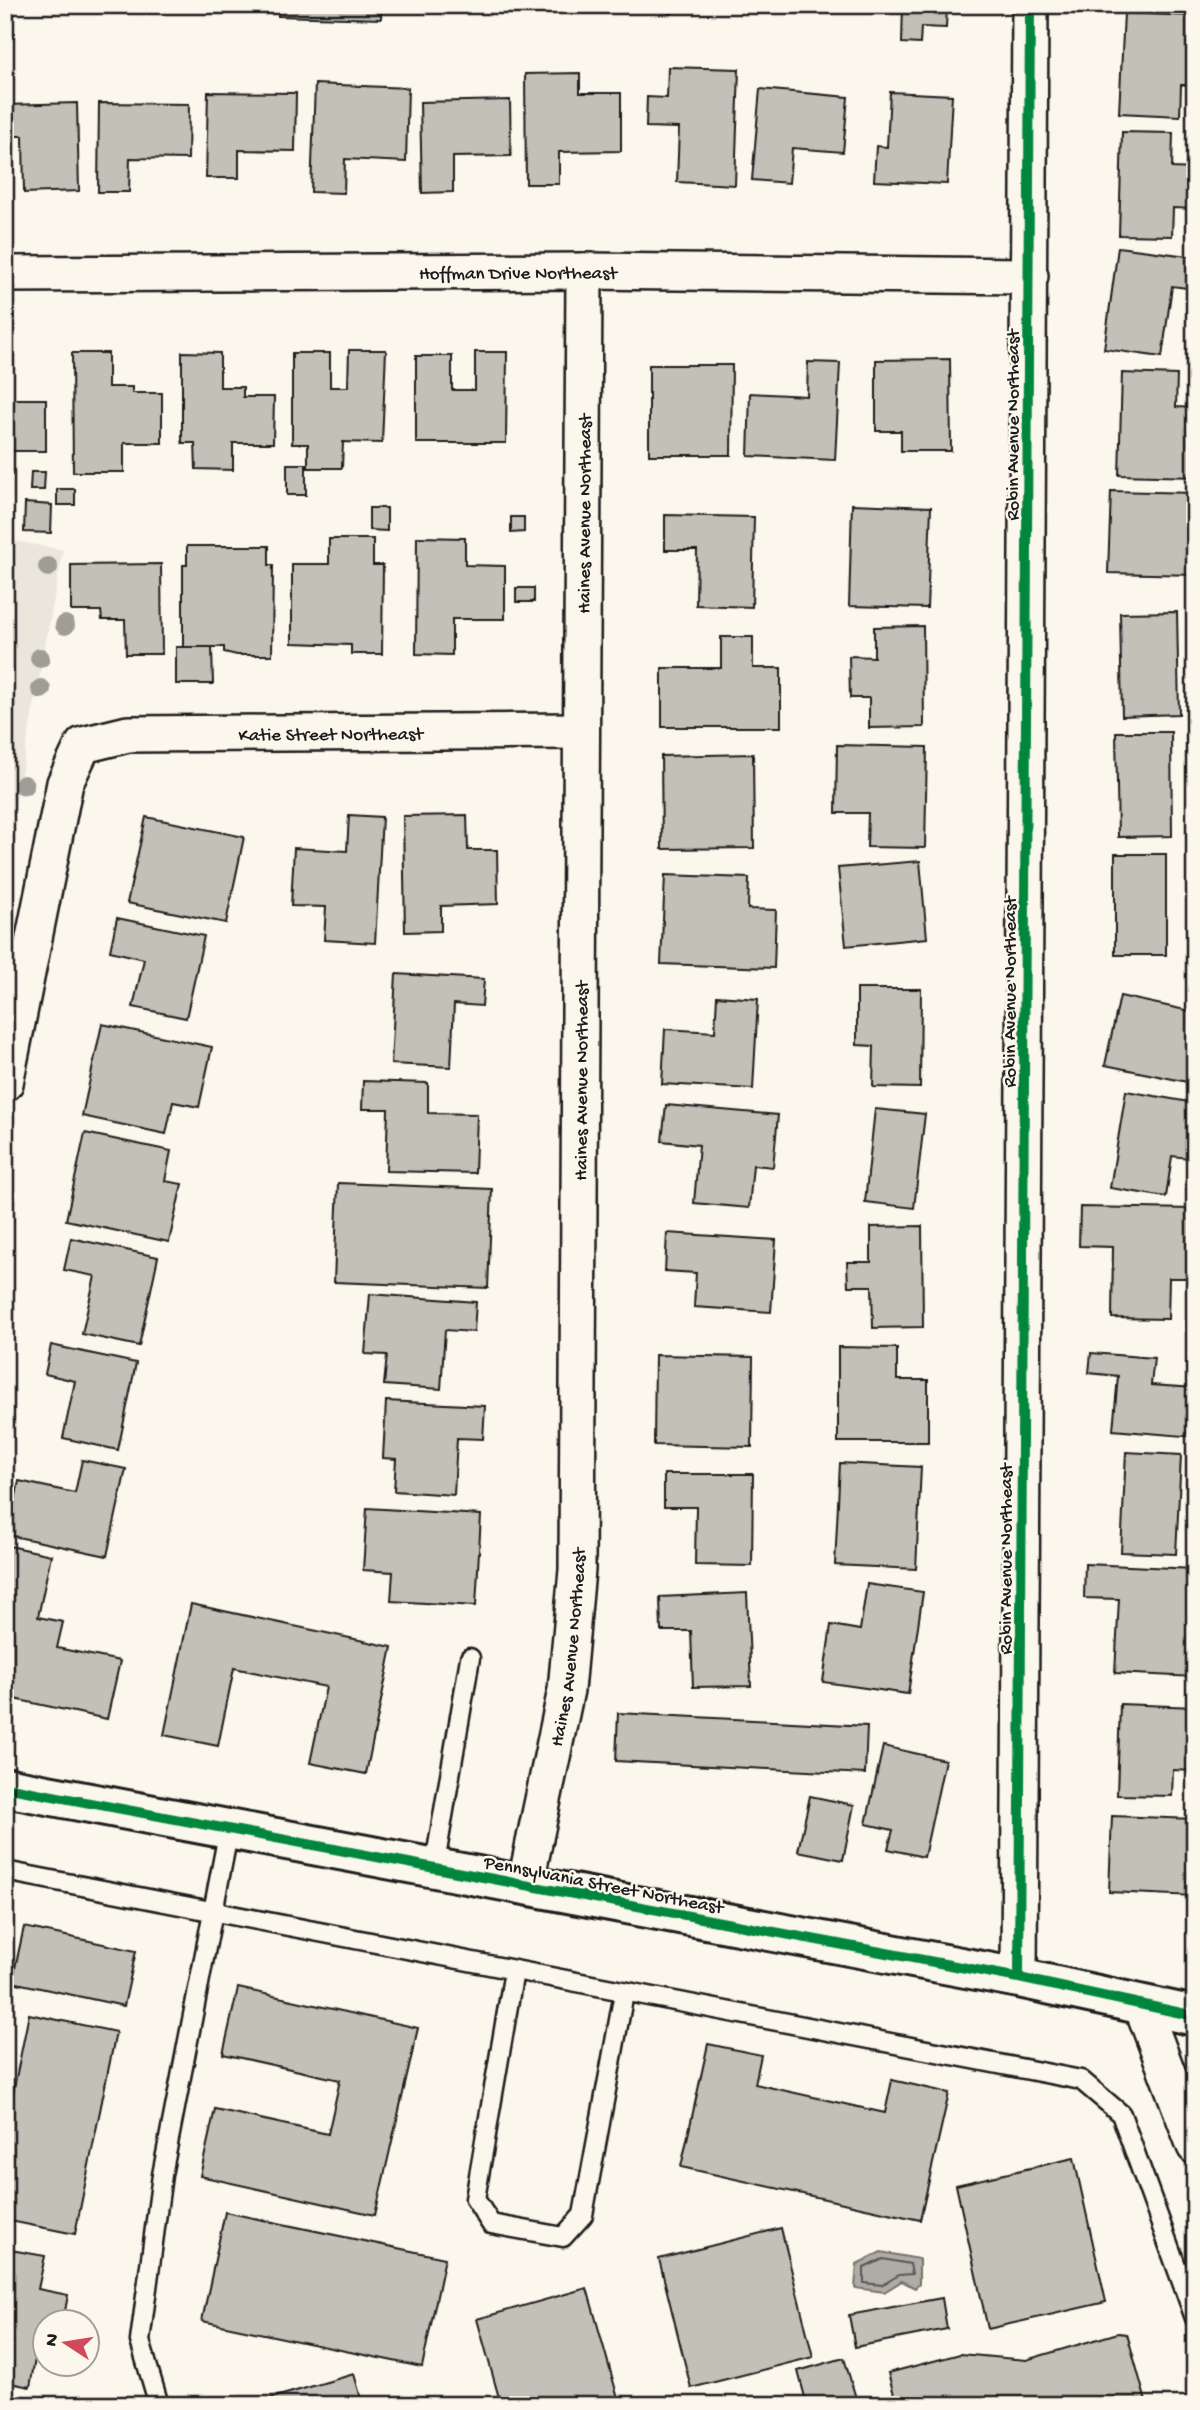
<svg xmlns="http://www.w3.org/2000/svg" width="1200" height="2410" viewBox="0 0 1200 2410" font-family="'Gochi Hand',sans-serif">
	<rect width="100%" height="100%" fill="#fbf7ec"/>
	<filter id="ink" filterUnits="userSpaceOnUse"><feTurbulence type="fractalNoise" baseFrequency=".0143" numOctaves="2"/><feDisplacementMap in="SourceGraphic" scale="14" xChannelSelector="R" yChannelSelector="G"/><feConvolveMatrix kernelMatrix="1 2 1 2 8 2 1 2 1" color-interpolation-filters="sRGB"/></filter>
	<g filter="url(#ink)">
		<path fill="#eae6dc" d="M5 539 63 550 5 861Z"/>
		<path fill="#afaca5" stroke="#74726e" stroke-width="2" d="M881 2252 919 2259V2284L915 2288 902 2281 884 2292 855 2288 857 2264Z"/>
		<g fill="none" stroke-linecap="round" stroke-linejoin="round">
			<path stroke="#575653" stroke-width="2" d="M883 2259 910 2264 912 2274 899 2275 882 2285 864 2283V2268Z"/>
		</g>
		<path fill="#c3c0b8" stroke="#1c1c1c" stroke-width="2" d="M278 5H381V19L278 16Z
			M666 5H695L669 14Z
			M903 5H947L946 28 921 27 920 44 902 43Z
			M1124 13 1195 16V85H1181L1180 116 1119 113Z
			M668 67 739 69 735 185 677 182 679 128 646 127 647 97 667 98Z
			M580 73V93H621V151L559 152V184H526L525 74Z
			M315 84 408 88 406 162 345 159 344 193 311 192Z
			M760 89 848 97 843 152 792 148 789 183 752 180Z
			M208 92 296 93 295 151 239 150V178H206Z
			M890 92 952 95 947 184 874 181 876 146 887 147Z
			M510 100 511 156 453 157V192L422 193 420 102Z
			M77 103 79 191 24 193 23 136H5V105Z
			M99 103 189 104 188 159 130 158 129 192H98Z
			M1122 132 1173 133 1172 168 1195 169V209L1173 208 1172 236 1119 235Z
			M1118 247 1195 257V289L1172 286 1162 357 1104 349Z
			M349 350H386L382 443 343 442 342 468H308V444H292V353H330V387H348Z
			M182 352 220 353V387H243V397H274L273 443H233V470L196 469 195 443H182Z
			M475 352H507L506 443H416V356H452V390H475Z
			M72 353H108V387H132V393H162V443H124V472H73Z
			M950 359 951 451H901V431H876V360Z
			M808 362 840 363 835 460 748 456 750 393 807 396Z
			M649 365H732L731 455H649Z
			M1122 373 1177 375 1176 407 1195 408V477L1119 475Z
			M5 399H46V451H11L12 475H5Z
			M287 464H306V495H287Z
			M31 472H45L44 490H30Z
			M57 489H75V505H57Z
			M1111 491 1195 493V575L1108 573Z
			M25 503 52 505 51 533 24 532Z
			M852 504 931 507 927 608 849 606Z
			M369 508H387V531L369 530Z
			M665 515 754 517 752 607 696 605 697 550H665Z
			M511 517H524V532L511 533Z
			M417 537 465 538V565L505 566V619H452V655L416 654Z
			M329 539H373V565H383L382 654H351V645L292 643V564H329Z
			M187 546H269V565H273L272 655H237L224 652V647H183V565H187Z
			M161 564 162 654H126L125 620H102L101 611H71V565Z
			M516 588H534V602H516Z
			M1177 612 1179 714 1122 716 1120 613Z
			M923 626 924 727 869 728V698H850L849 656 874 657V627Z
			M721 637H753V668H781V727H662V668H721Z
			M176 647H212L213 684H176Z
			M1116 732H1171L1172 836 1118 837Z
			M837 745 927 747 925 848 867 847 868 813H836Z
			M753 754 754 848 662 849 661 756Z
			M349 815 382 817 375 943 324 940 326 907 291 906 294 848 347 851Z
			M467 815 468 850H497L498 904 441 906V931L405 932 403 816Z
			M146 817 244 837 226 923 127 903Z
			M1115 854H1166V955H1115Z
			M920 861 927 938 846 946 838 868Z
			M665 875 749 878 748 909 776 910 774 968 661 964Z
			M117 918 204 936 186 1018 133 1007 144 959 110 951Z
			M396 974 484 979 482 1006 454 1004 451 1067 391 1064Z
			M857 989H921L920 1088 873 1087 874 1046 857 1045Z
			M717 996 758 999 753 1089 662 1084 665 1029 715 1032Z
			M1120 996 1195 1012 1192 1083 1105 1065Z
			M102 1024 212 1047 199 1107 173 1102 166 1134 82 1116Z
			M363 1081 428 1083V1113L477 1114 475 1173 386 1171 388 1109H362Z
			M1126 1091 1195 1103 1188 1158 1172 1156 1166 1197 1110 1188Z
			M666 1105 778 1115 773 1167 753 1165 749 1208 694 1203 699 1145 662 1141Z
			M875 1109 925 1114 914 1208 865 1202Z
			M85 1133 171 1151 165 1181 182 1184 169 1242 66 1220Z
			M338 1183 492 1189 488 1288 334 1282Z
			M1080 1207 1195 1209 1194 1278H1169L1168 1319 1112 1318 1113 1247 1079 1246Z
			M922 1226 923 1327 873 1328 872 1286H848L847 1262H871V1227Z
			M667 1233 776 1240 771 1312 694 1307 696 1273 665 1271Z
			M71 1238 158 1257 139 1346 82 1334 95 1276 64 1270Z
			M370 1294 476 1302 474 1332 445 1330 441 1389 384 1385 387 1355 365 1354Z
			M51 1345 136 1363 118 1450 63 1438 75 1381 45 1374Z
			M838 1347 897 1348V1380H928V1442H838Z
			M1091 1353 1154 1358 1151 1385 1195 1388V1437L1113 1430 1118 1376 1089 1373Z
			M655 1355 753 1357 752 1447 654 1445Z
			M386 1401 485 1406 483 1439 457 1438 454 1495 394 1491 396 1459 383 1458Z
			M1126 1452 1181 1455 1176 1554 1121 1552Z
			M82 1460 126 1469 107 1556 8 1535 19 1481 75 1493Z
			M840 1463 921 1467 916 1569 835 1565Z
			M664 1474H753L752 1566 695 1565 696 1507H664Z
			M367 1508 481 1515 476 1606 391 1601 393 1572 363 1570Z
			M5 1545 51 1555 38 1617 63 1622 57 1648 120 1661 107 1719 5 1697Z
			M1085 1564 1195 1569V1677L1115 1673 1119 1599 1084 1598Z
			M867 1584 923 1592 908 1694 823 1682 831 1625 860 1630Z
			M747 1593 751 1686 693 1687 691 1631H661L660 1597Z
			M191 1604 392 1647 366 1774 310 1763 326 1687 234 1668 218 1746 164 1735Z
			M1120 1704 1195 1707V1771L1173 1770 1172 1796 1117 1795Z
			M618 1713 867 1726 865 1774 616 1761Z
			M883 1746 945 1760 924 1857 888 1849 893 1830 866 1824Z
			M810 1796 854 1805 843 1860 798 1851Z
			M1112 1816 1195 1819V1896L1109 1892Z
			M24 1927 136 1951 124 2006 12 1982Z
			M238 1988 418 2028 375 2215 200 2176 215 2109 328 2134 340 2080 223 2054Z
			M29 2014 116 2032 75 2234 5 2220V2132Z
			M708 2044 761 2055 755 2084 885 2113 892 2080 949 2093 920 2220 681 2167Z
			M1074 2158 1106 2302 988 2329 956 2185Z
			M225 2212 445 2258 422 2367 202 2321Z
			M781 2228 813 2357 691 2388 659 2259Z
			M5 2249 45 2256 38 2289 68 2295 63 2322H46V2338L39 2337 30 2387 5 2382Z
			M587 2288 620 2405H501L477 2319Z
			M942 2298 947 2329 855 2347 849 2315Z
			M1118 2333 1127 2334 1147 2405H897L888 2373 960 2354 1026 2360Z
			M844 2358 858 2405H807L798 2371Z
			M354 2374 363 2405H248Z"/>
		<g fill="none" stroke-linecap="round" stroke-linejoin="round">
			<g stroke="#1c1c1c" stroke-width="23">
				<path id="lane" d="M434 1869 470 1658
					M5 1871 1081 2080 1121 2114 1195 2318
					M514 1971 475 2199 491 2224 563 2237 583 2215 624 1993
					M159 2405 140 2341 162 2175 229 1829"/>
			</g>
			<g stroke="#1c1c1c" stroke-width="40">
				<g id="street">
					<path id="s1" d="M5 274 584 271 1030 276"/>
					<path id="s2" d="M5 1083 65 783 83 745 128 734 580 731"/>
					<path id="s3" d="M525 1886 566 1690 577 1570 584 271"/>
					<path d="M1019 1978 1030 5"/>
					<path d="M1142 2006 1195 2146"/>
				</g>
			</g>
			<g stroke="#1c1c1c" stroke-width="44">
				<path id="secondary" d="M5 1787 1019 1978 1195 2016"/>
			</g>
			<use href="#lane" stroke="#fbf7ec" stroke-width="18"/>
			<use href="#street" stroke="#fbf7ec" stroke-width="35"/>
			<use href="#secondary" stroke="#fbf7ec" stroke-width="38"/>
			<g stroke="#fbf7ec" stroke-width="15">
				<path id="cycleway" d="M5 1787 1019 1978 1195 2016
					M1019 1978 1030 5"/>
			</g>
			<use href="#cycleway" stroke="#00873e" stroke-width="10"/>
		</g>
		<g fill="#a09d97">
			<circle cx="48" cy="567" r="10"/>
			<circle cx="65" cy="625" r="10"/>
			<circle cx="40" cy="658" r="10"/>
			<circle cx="41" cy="689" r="10"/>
			<circle cx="24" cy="785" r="10"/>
		</g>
	</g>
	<g text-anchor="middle" stroke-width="5" stroke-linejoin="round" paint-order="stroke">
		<g font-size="19" fill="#1c1c1c" stroke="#fbf7ec">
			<text dy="7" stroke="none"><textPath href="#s1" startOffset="513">Hoffman Drive Northeast</textPath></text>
			<text transform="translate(1011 425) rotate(-90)" y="7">Robin Avenue Northeast</text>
			<text dy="7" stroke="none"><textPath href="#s3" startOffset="1377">Haines Avenue Northeast</textPath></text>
			<text dy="7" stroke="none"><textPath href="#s2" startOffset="597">Katie Street Northeast</textPath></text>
			<text transform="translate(1008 992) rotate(-90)" y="7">Robin Avenue Northeast</text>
			<text dy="7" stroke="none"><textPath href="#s3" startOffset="810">Haines Avenue Northeast</textPath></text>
			<text transform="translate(1004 1559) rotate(-90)" y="7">Robin Avenue Northeast</text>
			<text dy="7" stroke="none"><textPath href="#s3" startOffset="243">Haines Avenue Northeast</textPath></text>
			<text transform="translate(604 1883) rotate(11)" y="7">Pennsylvania Street Northeast</text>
		</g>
	</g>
	<rect width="1200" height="2410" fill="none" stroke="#fbf7ec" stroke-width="28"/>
	<rect x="14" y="14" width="1172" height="2382" fill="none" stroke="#1c1c1c" stroke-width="2.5" filter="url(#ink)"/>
	<g transform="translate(66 2343) rotate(282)"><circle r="33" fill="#fbf7ec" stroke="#a29f99" stroke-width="2"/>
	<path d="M0-5L12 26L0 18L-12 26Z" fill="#d1495b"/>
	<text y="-10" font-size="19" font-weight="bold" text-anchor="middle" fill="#1c1c1c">N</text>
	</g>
</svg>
